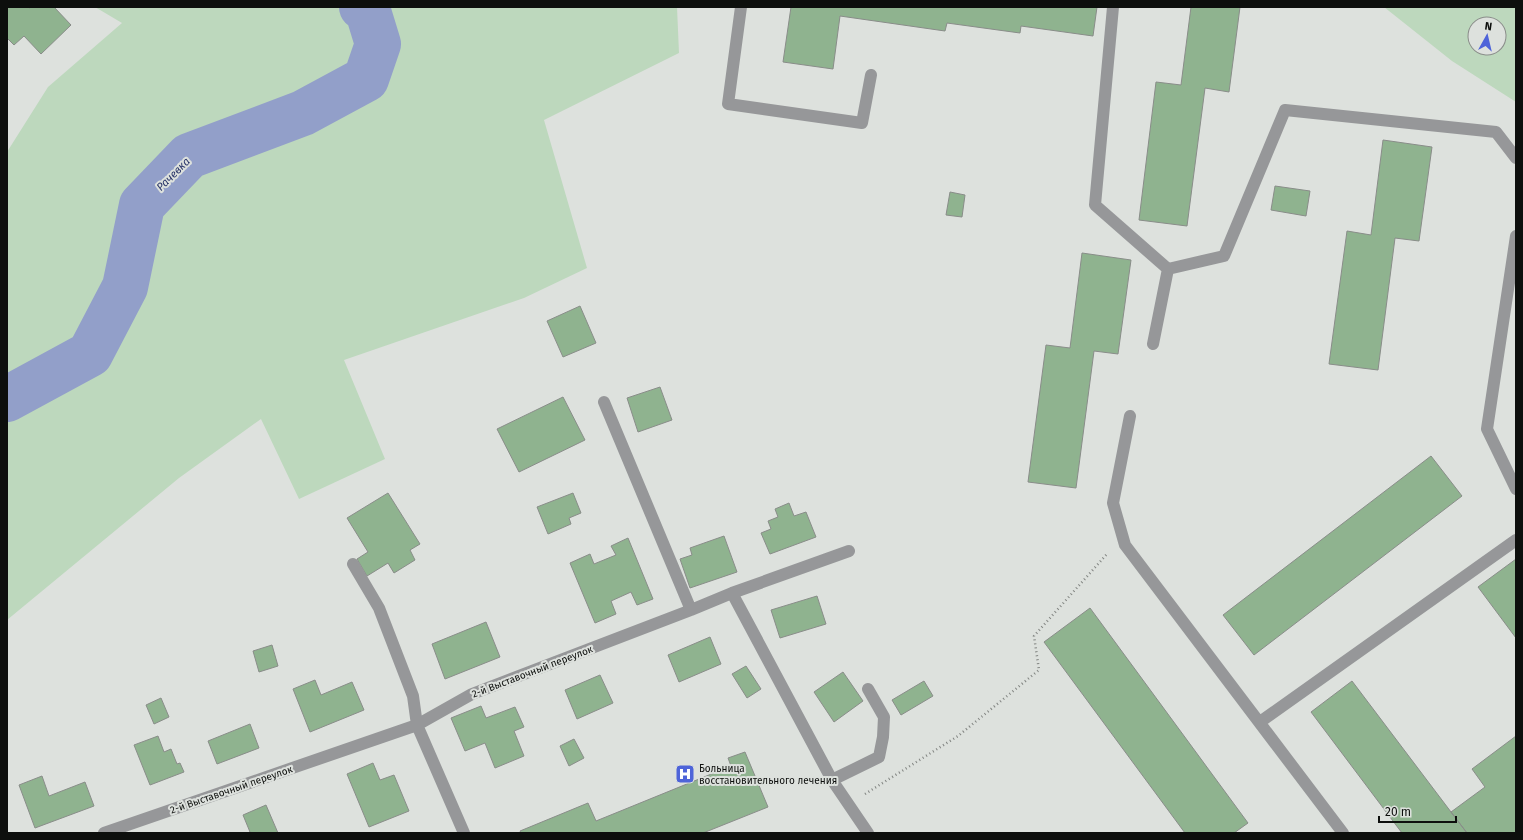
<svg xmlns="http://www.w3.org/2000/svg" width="1523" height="840" viewBox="0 0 1523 840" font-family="'Fira Sans',sans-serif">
	<rect width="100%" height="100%" fill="#dde1dd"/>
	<path fill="#bdd8bd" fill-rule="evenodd" d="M95 7H677L679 53 544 120 587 268 524 298 344 360 385 459 299 499 261 419 179 478 7 620V152L48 87 122 23Z
		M1384 7H1516V102L1452 61ZM1475 24H1499V48H1475Z"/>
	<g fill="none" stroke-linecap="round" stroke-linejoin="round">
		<path stroke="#929fc9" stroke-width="46" d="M7 399 90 354 125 287 142 205 189 156 303 113 366 79 378 44 367 8 362 7"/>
	</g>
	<path fill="#8fb38f" stroke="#898d89" d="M7 7H28L30 8 31 7H54L71 25 41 54 24 36 14 45 7 38Z
		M791 7H1097L1093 36 1021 26 1020 33 947 23 945 31 840 16 833 69 783 62Z
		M1191 7H1240L1229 92 1205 88 1187 226 1139 220 1156 82 1181 85Z
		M1383 140 1432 147 1419 241 1395 238 1378 370 1329 364 1347 231 1371 235Z
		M1275 186 1310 191 1306 216 1271 210Z
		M950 192 965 195 962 217 946 215Z
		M1082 253 1131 260 1118 354 1094 351 1076 488 1028 482 1046 345 1070 348Z
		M580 306 596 343 563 357 547 321Z
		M660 387 672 420 638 432 627 398Z
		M563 397 585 440 519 472 497 429Z
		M1431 456 1462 496 1254 655 1223 615Z
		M388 493 420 544 410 550 415 560 394 573 388 563 367 576 357 559 368 552 347 518Z
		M573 493 581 513 569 518 571 524 548 534 537 507Z
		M789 503 794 516 806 512 816 537 770 554 761 533 771 529 768 521 778 517 775 509Z
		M724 536 737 572 690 588 680 559 692 555 690 548Z
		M628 538 653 599 637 605 631 592 611 601 616 614 595 623 570 563 590 554 594 564 616 555 611 546Z
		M1516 559V638L1478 587Z
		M817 596 826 624 780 638 771 610Z
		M1090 608 1248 823 1234 833H1185L1044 642Z
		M486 622 500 657 445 679 432 644Z
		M710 637 721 664 679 682 668 655Z
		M272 645 278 666 259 672 253 651Z
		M746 666 761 689 747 698 732 674Z
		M843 672 863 701 834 722 814 692Z
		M600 675 613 703 577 719 565 690Z
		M315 680 321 695 352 682 364 710 310 732 293 689Z
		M924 681 933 696 901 715 892 700Z
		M1352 681 1451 812 1467 833H1402L1311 712Z
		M161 698 169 717 154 724 146 705Z
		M481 706 486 718 515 707 524 727 514 731 524 756 495 768 485 743 465 751 451 718Z
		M250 724 259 748 217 764 208 741Z
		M158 736 164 752 171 749 177 764 180 763 184 772 150 785 134 745Z
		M1516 736V833H1467L1451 812 1485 787 1472 769Z
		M574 739 584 758 569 766 560 746Z
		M745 752 768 807 703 833H521L520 831 588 803 596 821 731 766 728 758Z
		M373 763 380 780 394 775 409 811 369 827 347 774Z
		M42 776 49 796 85 782 94 806 35 828 19 785Z
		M266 805 278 833H247L250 832 243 815Z"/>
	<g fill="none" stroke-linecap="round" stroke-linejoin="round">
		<path stroke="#828582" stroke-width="2.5" stroke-dasharray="1 3" stroke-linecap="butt" d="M865 794 958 736 1039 670 1034 636 1107 554"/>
		<path stroke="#969799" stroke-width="12" d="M741 7 728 104 862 123 871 75
			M1113 7 1095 205 1168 269
			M1516 236 1487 429 1516 489
			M1153 344 1168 269 1224 256 1285 110 1496 132 1516 158
			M604 402 691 610
			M1130 416 1113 503 1125 545 1343 833
			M353 564 379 608 413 696 417 725 464 833
			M732 593 832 780 868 833
			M1260 722 1516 540
			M832 780 879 757 883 737 884 717 868 689
			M104 833 417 725 472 694 691 610 732 593 849 551"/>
	</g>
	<defs>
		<g id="hospital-square" transform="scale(1)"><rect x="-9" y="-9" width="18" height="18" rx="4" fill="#4e64d9" stroke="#dde1dd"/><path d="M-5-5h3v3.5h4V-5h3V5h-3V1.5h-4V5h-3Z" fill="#fff"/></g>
	</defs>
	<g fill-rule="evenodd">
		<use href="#hospital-square" x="685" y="774"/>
	</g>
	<g text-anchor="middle" stroke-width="4" stroke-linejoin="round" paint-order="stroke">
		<g font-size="10" fill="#0d0f0d" stroke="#dde1dd">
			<text transform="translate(532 671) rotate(-21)" y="4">2-й Выставочный переулок</text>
			<text transform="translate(231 789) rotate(-19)" y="4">2-й Выставочный переулок</text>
		</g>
		<g font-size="10" fill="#0d0f0d" stroke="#dde1dd" text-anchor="start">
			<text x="699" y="772">Больница<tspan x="699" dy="12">восстановительного лечения</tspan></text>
		</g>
		<g font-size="11" font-style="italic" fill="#283469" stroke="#dde1dd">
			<text transform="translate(173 174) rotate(-45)" y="4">Рачевка</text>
		</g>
	</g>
	<rect width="1523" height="840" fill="none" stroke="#0d0f0d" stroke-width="16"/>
	<g transform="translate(1487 36) rotate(8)"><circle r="19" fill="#dde1dd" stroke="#8a8d8a"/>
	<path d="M0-3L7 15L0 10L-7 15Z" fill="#4e64d9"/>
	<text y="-6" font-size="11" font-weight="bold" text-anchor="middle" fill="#0d0f0d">N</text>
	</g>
	<path d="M1379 816v6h77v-6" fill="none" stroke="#0d0f0d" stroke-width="2"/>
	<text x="1385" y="816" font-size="12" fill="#0d0f0d" stroke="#dde1dd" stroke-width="3" paint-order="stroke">20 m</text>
</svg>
